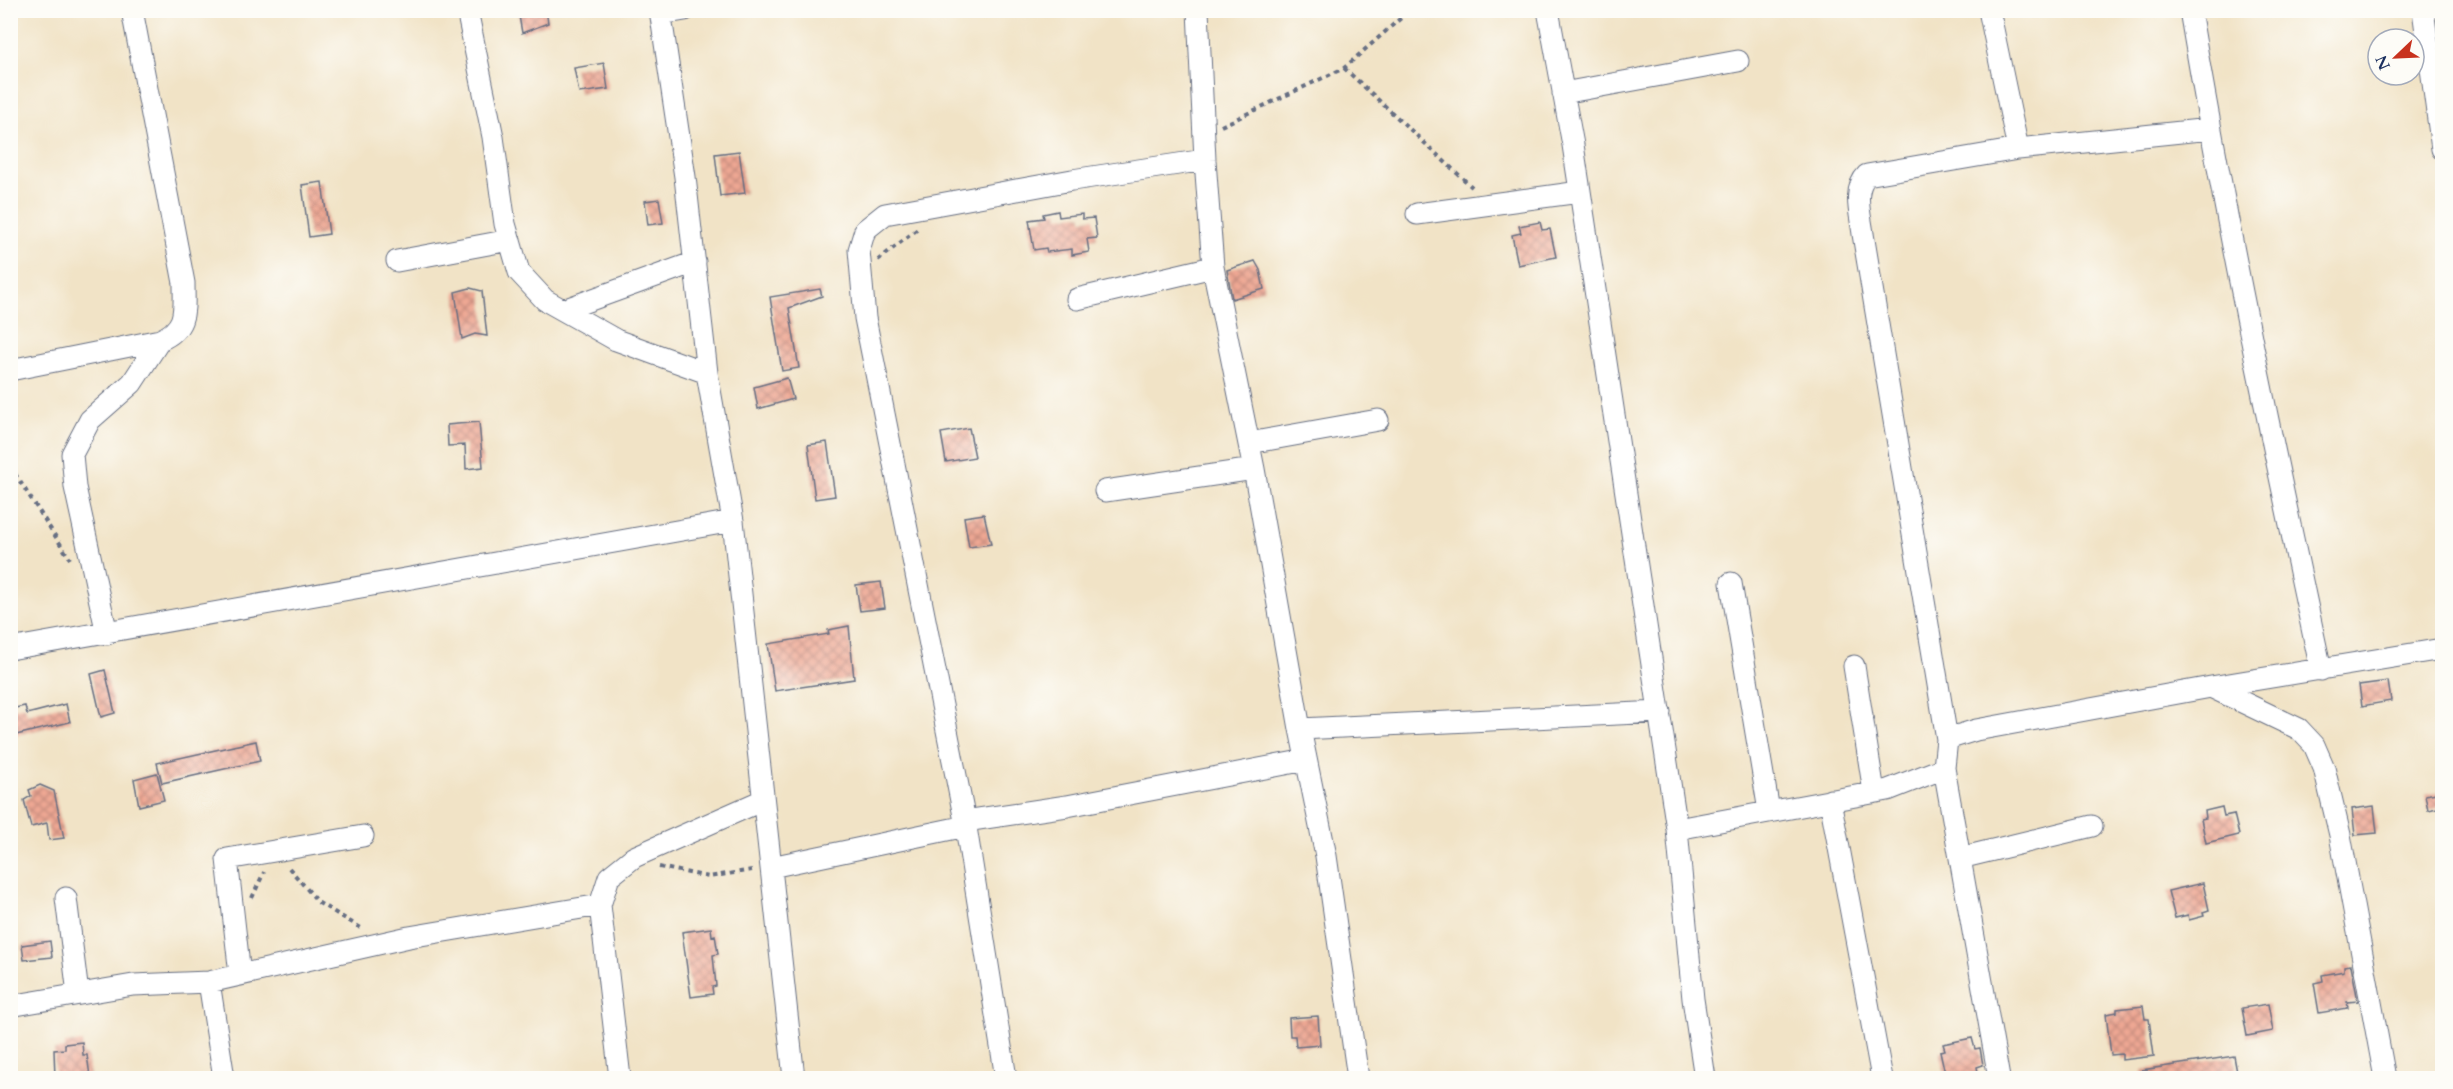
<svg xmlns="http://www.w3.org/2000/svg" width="2453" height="1089" viewBox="0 0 2453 1089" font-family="Cardo,serif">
	<defs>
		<pattern id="building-cross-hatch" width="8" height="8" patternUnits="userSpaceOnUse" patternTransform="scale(1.5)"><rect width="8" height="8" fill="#eea793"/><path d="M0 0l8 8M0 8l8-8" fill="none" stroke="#c0887b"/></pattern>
	</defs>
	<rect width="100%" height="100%" fill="#fdfcf7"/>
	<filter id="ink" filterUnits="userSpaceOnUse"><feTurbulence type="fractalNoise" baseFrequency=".0167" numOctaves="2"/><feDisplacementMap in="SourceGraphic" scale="12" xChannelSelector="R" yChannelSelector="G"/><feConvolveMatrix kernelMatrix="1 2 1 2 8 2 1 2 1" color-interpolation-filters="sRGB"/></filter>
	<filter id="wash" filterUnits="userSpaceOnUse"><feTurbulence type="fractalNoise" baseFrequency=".008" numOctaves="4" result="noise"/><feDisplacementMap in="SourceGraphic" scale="24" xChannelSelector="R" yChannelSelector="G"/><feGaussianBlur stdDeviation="1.35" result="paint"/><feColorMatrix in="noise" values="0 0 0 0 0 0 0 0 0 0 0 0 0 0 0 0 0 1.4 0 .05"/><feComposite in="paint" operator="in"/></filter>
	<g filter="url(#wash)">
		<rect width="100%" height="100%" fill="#f1e3c6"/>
		<g id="blocks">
			<path fill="url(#building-cross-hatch)" d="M518 10H546L548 23 522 33Z
				M604 63 608 89 579 93 574 68Z
				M739 151 745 193 720 196 715 154Z
				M322 182 329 234 309 237 302 185Z
				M659 199 663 223 648 225 645 201Z
				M1058 211 1059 217 1082 214V219L1094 218 1097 238 1087 239 1089 252 1072 255V249L1047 252 1046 248 1034 250 1029 220 1044 218 1043 214Z
				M1540 222 1542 230 1550 229 1556 257 1518 265 1512 235 1521 233 1519 226Z
				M1255 261 1260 270 1264 289 1232 299 1227 270Z
				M470 288 482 291 487 336 475 334 462 339 455 292Z
				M820 289 822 296 789 308 799 368 782 371 770 297Z
				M787 378 793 399 758 409 754 387Z
				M479 422 483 467 466 469 465 445 448 446 447 425Z
				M969 428 975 457 946 462 941 433Z
				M827 442 835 496 815 499 808 445Z
				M984 514 991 544 969 547 964 517Z
				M881 582 885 608 860 611 856 585Z
				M849 626 854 679 775 691 768 644 829 634 828 630Z
				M105 670 115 713 101 717 91 674Z
				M2388 681 2391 701 2362 706 2359 685Z
				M66 704 70 722 16 735 10 709 25 706 27 714Z
				M256 741 260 761 162 783 157 763Z
				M157 773 164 800 139 806 134 779Z
				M40 785 54 791 64 838 49 840 47 823 31 827 24 800 31 796 29 790Z
				M2442 792V807L2428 810 2425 795Z
				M2374 806 2377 833 2355 835 2352 809Z
				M2222 807 2224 816 2234 814 2239 835 2206 843 2201 819 2206 818 2205 811Z
				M2203 883 2209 910 2203 912 2204 916 2189 920 2188 915 2175 918 2168 891Z
				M711 928 712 936 715 935 718 954 713 955 716 986 712 987 713 994 691 997 682 932Z
				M50 941 52 957 24 960 22 945Z
				M2351 965 2358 1001 2347 1002 2348 1008 2319 1013 2314 983 2323 981 2322 975 2344 971V966Z
				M2268 1004 2273 1031 2247 1036 2242 1008Z
				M2143 1006 2145 1019H2149L2154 1056 2122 1060V1054L2111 1055 2106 1014 2117 1012V1009Z
				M1318 1016 1320 1045 1296 1047 1295 1036H1290L1289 1018Z
				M1972 1038 1975 1049 1980 1048 1983 1065 1977 1067 1979 1078H1946L1940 1051 1945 1050 1943 1044Z
				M82 1042 83 1055H87L90 1076 55 1078 54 1050 65 1049V1044Z
				M2234 1056 2238 1078H2143L2142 1070Z"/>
		</g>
	</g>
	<g filter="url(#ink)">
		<use href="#blocks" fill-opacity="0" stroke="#666e82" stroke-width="1.5"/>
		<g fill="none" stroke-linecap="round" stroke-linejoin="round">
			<g stroke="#666e82" stroke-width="23">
				<path id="minor" d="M467 10 493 137 505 224 519 272 545 300 616 340 707 373
					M660 10 685 177 707 373 733 521 794 1078
					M1198 10 1205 160 1213 267 1254 469 1300 729 1326 856 1358 1078
					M1548 10 1573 145 1677 829 1693 999 1705 1078
					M1989 10 2018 149
					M2190 10C2227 231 2274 451 2321 670
					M2423 10 2442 149
					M661 14 685 10
					M1563 93 1738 61
					M1417 214 1580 192
					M397 261 510 240
					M1077 299 1213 267
					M563 310 695 262
					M10 370 160 340C188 328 184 310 184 283L132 10
					M1249 443 1378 420
					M1105 491 1254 469
					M1731 583 1769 811
					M107 634 75 487 72 454 90 420 132 383 160 340
					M10 649 733 521
					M1854 666 1874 792
					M2211 687 2299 729 2314 745 2324 768 2340 835 2385 1078
					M1300 729 1660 712
					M1947 739 1863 234C1861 216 1852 190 1867 175L2018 149 2210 129
					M1944 768 1999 1078
					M1830 800 1882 1078
					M965 821 1067 806 1306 760
					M1677 829 1888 790 1944 768 1947 739 1976 730 2211 687 2442 649
					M1960 858 2092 826
					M771 867 966 826
					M66 898 78 994
					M240 975 227 859 363 836
					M209 982 224 1078
					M10 1006 133 985 209 982 409 937 600 905
					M620 1078 600 905 609 877 634 857 763 800
					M1006 1078 965 821 865 318 859 250 865 230 885 214 1072 180 1205 160"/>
			</g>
			<path stroke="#666e82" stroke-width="4" stroke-dasharray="4.5 4.5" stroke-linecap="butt" d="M1344 68 1472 187
				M1221 126 1344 68 1410 10
				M878 260 919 228
				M10 466 70 559
				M659 867 709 877 752 870
				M289 868 319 903 361 928
				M252 898 264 872"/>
			<use href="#minor" stroke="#fff" stroke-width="21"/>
		</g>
	</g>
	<rect width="2453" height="1089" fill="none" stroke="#fdfcf7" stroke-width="36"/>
	<g transform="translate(2396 57) rotate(247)"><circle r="28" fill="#fdfcf7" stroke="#a3aaba" stroke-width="1.5"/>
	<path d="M0-4.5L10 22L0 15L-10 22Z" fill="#c8321e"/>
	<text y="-9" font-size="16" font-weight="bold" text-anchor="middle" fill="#1b2f5e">N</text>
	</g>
</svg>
